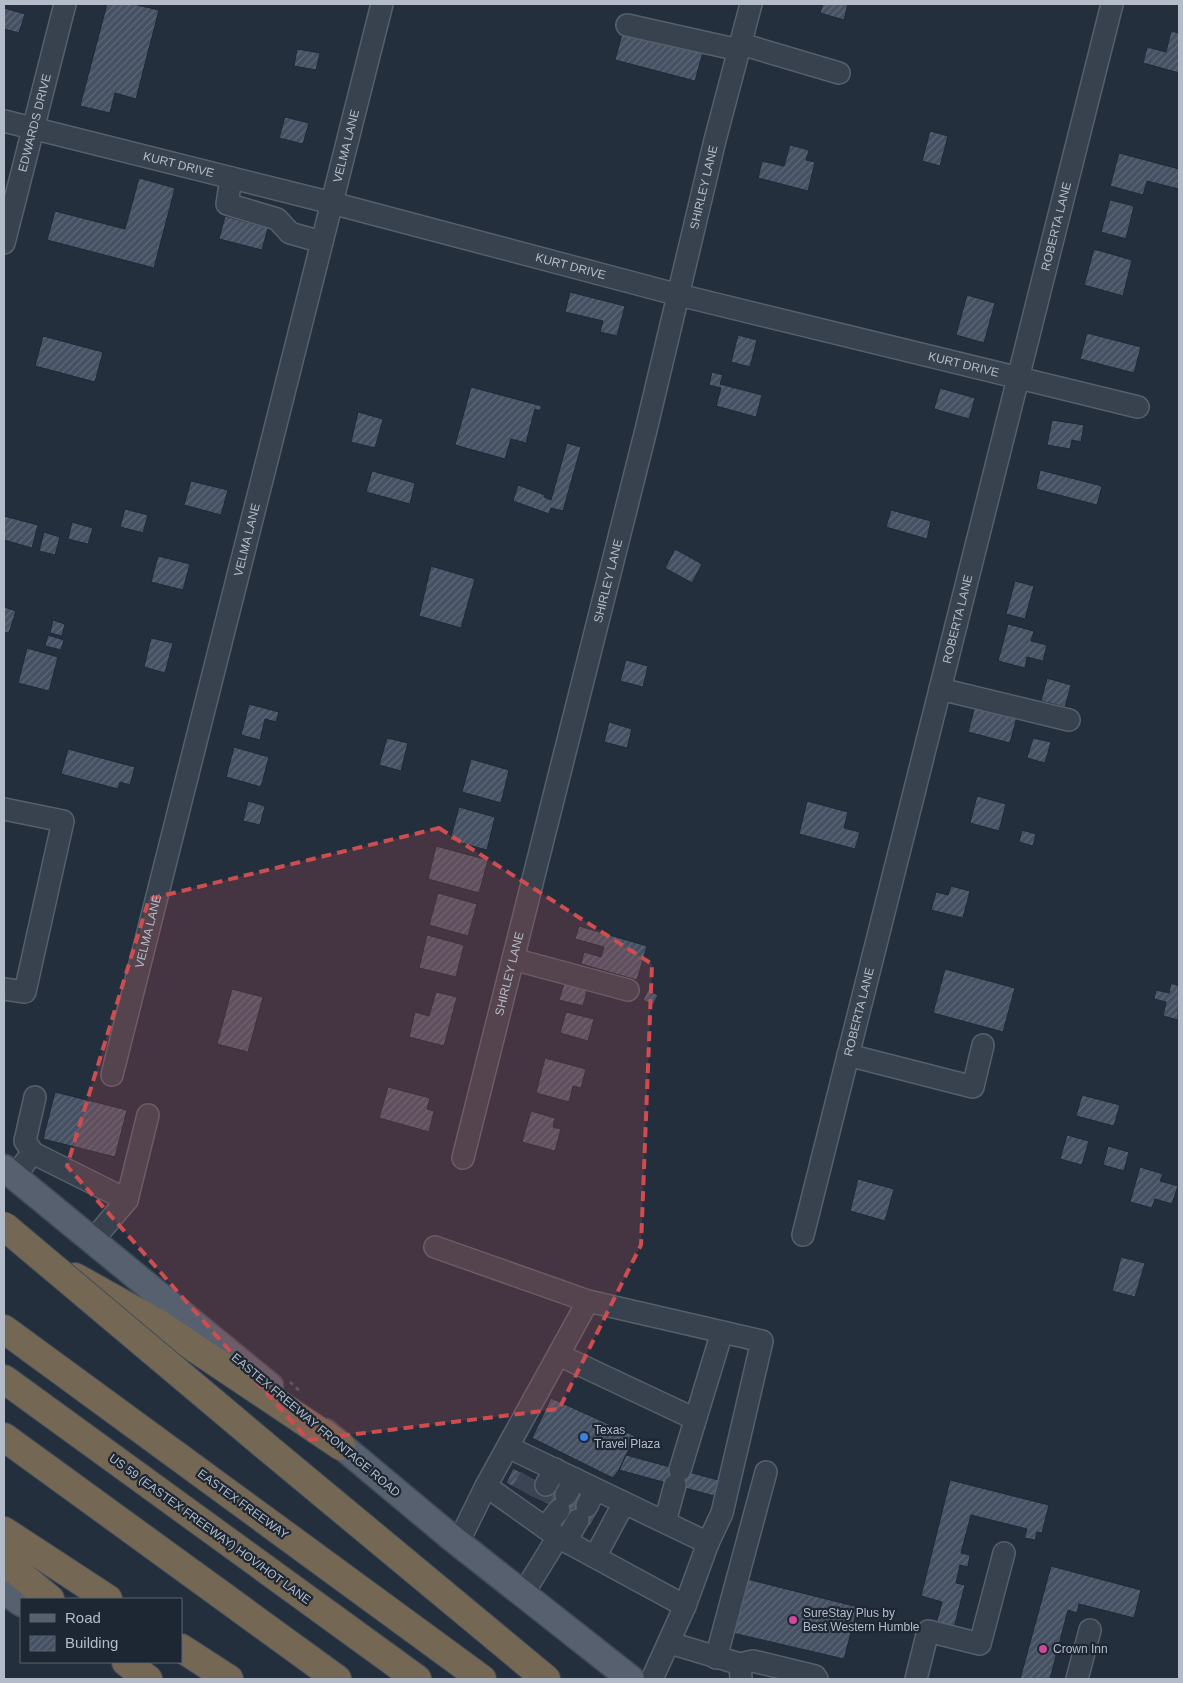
<svg xmlns="http://www.w3.org/2000/svg" width="1183" height="1683" viewBox="0 0 1183 1683" font-family="Helvetica,sans-serif">
	<defs>
		<pattern id="building-hatch" width="6" height="6" patternUnits="userSpaceOnUse" patternTransform="scale(1.25)"><rect width="6" height="6" fill="#455162"/><path d="M-1 1l2-2M0 6l6-6M5 7l2-2" fill="none" stroke="#5d6877"/></pattern>
	</defs>
	<rect width="100%" height="100%" fill="#242f3e"/>
	<path fill="url(#building-hatch)" stroke="#1f2835" d="M107 4H133L159 10 136 99 115 93 110 113 80 106Z
		M823 4H848L844 20 820 13Z
		M4 8 25 14 19 33 4 29Z
		M623 30 703 52 695 81 615 60Z
		M1171 31 1179 33V73L1143 63 1147 47 1166 52Z
		M297 49 320 53 316 70 294 66Z
		M285 117 309 123 303 144 279 138Z
		M930 131 948 136 940 166 922 161Z
		M790 145 809 150 806 160 815 162 808 191 758 178 762 161 784 166Z
		M1119 153 1179 169V189L1147 181 1143 195 1110 186Z
		M139 178 175 188 154 268 47 240 55 211 125 229Z
		M1110 200 1134 206 1126 239 1101 232Z
		M225 216 268 228 262 250 219 239Z
		M1094 249 1132 260 1123 296 1084 285Z
		M570 292 625 306 617 336 600 332 603 321 565 312Z
		M967 295 995 303 984 343 956 335Z
		M1087 333 1141 347 1134 373 1080 359Z
		M738 335 757 340 750 367 731 362Z
		M43 336 103 352 95 382 35 366Z
		M712 372 723 375 720 384 762 395 756 417 716 406 721 388 709 385Z
		M471 387 542 406 540 411 535 409 526 443 511 439 505 459 455 445Z
		M940 388 975 398 969 419 934 409Z
		M358 412 383 419 375 448 351 442Z
		M1052 420 1084 425 1081 442 1072 440 1070 449 1047 445Z
		M567 443 581 447 563 511 551 508 549 514 513 501 518 485 545 495 544 497 551 500Z
		M1040 470 1102 486 1097 505 1036 489Z
		M372 471 415 483 410 504 366 492Z
		M191 481 228 490 221 515 184 505Z
		M125 509 148 515 143 533 120 527Z
		M891 510 931 521 927 539 886 527Z
		M4 516 38 525 32 548 4 540Z
		M72 522 93 528 88 544 68 539Z
		M44 532 60 537 55 555 39 551Z
		M675 549 702 564 692 583 665 568Z
		M158 556 190 564 183 590 151 582Z
		M431 566 475 579 461 628 419 616Z
		M1015 581 1034 586 1025 619 1006 614Z
		M4 607 16 611 9 633 4 632Z
		M53 620 65 624 62 636 50 633Z
		M1008 624 1034 631 1031 641 1047 645 1043 661 1027 657 1025 668 998 661Z
		M48 635 64 640 61 650 45 646Z
		M151 638 173 643 165 673 144 667Z
		M27 648 58 657 49 691 18 683Z
		M626 660 648 666 643 687 620 681Z
		M1047 678 1071 685 1065 707 1041 701Z
		M249 704 279 712 276 722 265 719 260 740 241 735Z
		M975 706 1017 717 1010 743 968 732Z
		M609 722 632 729 627 748 604 742Z
		M387 738 408 743 401 771 379 765Z
		M1033 738 1051 742 1045 763 1027 758Z
		M234 747 269 757 261 787 226 777Z
		M68 749 135 767 130 785 120 782 118 789 61 774Z
		M471 759 509 770 501 803 462 792Z
		M977 796 1006 804 999 831 970 823Z
		M248 801 265 806 260 825 243 821Z
		M807 801 848 812 844 828 860 832 855 849 799 834Z
		M459 807 495 817 487 850 450 840Z
		M1022 830 1036 834 1033 846 1019 842Z
		M436 846 488 860 479 893 428 879Z
		M951 886 970 891 963 918 931 910 936 892 948 895Z
		M438 893 477 904 468 936 429 925Z
		M579 926 647 946 637 980 581 964 584 952 601 957 604 947 575 939Z
		M427 935 464 945 456 977 419 968Z
		M945 969 1015 988 1003 1032 933 1013Z
		M565 980 588 987 583 1006 559 1000Z
		M1171 983 1179 986 1178 1020 1163 1016 1166 1002 1154 999 1156 990 1169 993Z
		M232 989 263 997 248 1052 217 1044Z
		M648 990 658 995 653 1005 643 1000Z
		M436 992 457 997 444 1046 409 1037 415 1012 429 1016Z
		M566 1012 594 1019 588 1041 560 1033Z
		M545 1058 586 1069 581 1088 573 1086 569 1102 536 1093Z
		M388 1087 430 1098 427 1109 434 1111 429 1132 379 1118Z
		M55 1092 127 1110 115 1157 43 1139Z
		M1082 1095 1120 1105 1114 1126 1076 1116Z
		M531 1111 555 1118 553 1127 561 1129 555 1151 522 1142Z
		M1067 1135 1089 1141 1082 1165 1060 1159Z
		M1108 1146 1129 1152 1124 1171 1103 1165Z
		M1140 1167 1163 1174 1160 1181 1178 1186 1172 1204 1155 1199 1152 1208 1130 1202Z
		M858 1179 894 1189 885 1221 850 1211Z
		M1121 1257 1145 1263 1135 1297 1112 1291Z
		M551 1398 635 1436 619 1470 613 1478 532 1438Z
		M626 1455 722 1481 718 1497 619 1470Z
		M513 1468 598 1512 590 1526 506 1483Z
		M950 1480 1049 1505 1042 1533 1037 1532 1035 1540 1024 1538 1027 1529 971 1515 961 1553 970 1555 968 1567 960 1565 956 1583 965 1585 954 1628 936 1624 942 1602 921 1596Z
		M1051 1566 1141 1590 1134 1618 1079 1604 1077 1613 1068 1610 1050 1679H1020Z
		M743 1578 858 1607 844 1659 728 1632Z"/>
	<g fill="none" stroke-linecap="round" stroke-linejoin="round">
		<path stroke="#3a4453" stroke-width="21" stroke-dasharray="21 11" stroke-linecap="butt" d="M522 1491 530 1477
			M540 1500 546 1485"/>
		<g stroke="#565f6c" stroke-width="24">
			<g id="minor">
				<path d="M627 25 739 50"/>
				<path d="M741 44 839 73"/>
				<path id="s1" d="M4 121 332 203 679 295 1138 407"/>
				<path d="M231 178 227 204 277 219 290 233 322 242"/>
				<path id="s2" d="M4 243 65 4"/>
				<path d="M940 689 1069 720"/>
				<path d="M4 809 63 821 25 992 4 989"/>
				<path d="M513 959 628 990"/>
				<path d="M848 1055 973 1087 983 1045"/>
				<path id="s3" d="M112 1075 382 4"/>
				<path d="M33 1153 127 1200"/>
				<path id="s4" d="M463 1158 646 430 715 140 751 4"/>
				<path d="M14 1176 33 1153 25 1141 35 1097"/>
				<path id="s5" d="M803 1235 1112 4"/>
				<path d="M93 1240 127 1200 148 1115"/>
				<path d="M435 1247 588 1301 762 1341 722 1513 708 1543 685 1606 652 1679"/>
				<path d="M559 1355 695 1419"/>
				<path d="M508 1447 708 1543"/>
				<path d="M680 1470 722 1332"/>
				<path d="M546 1485 555 1469"/>
				<path d="M486 1486 558 1537"/>
				<path d="M566 1495 575 1479"/>
				<path d="M587 1506 595 1489"/>
				<path d="M665 1522 675 1485"/>
				<path d="M545 1528 559 1510"/>
				<path d="M566 1541 578 1520"/>
				<path d="M458 1543 486 1486 588 1301"/>
				<path d="M595 1557 624 1503"/>
				<path d="M523 1594 558 1537 685 1606"/>
				<path d="M670 1643 740 1664 741 1679"/>
				<path d="M716 1658 766 1472"/>
				<path d="M740 1664 753 1661 815 1676 817 1679"/>
				<path d="M916 1679 928 1631 980 1644 1004 1553"/>
				<path d="M1077 1679 1090 1630"/>
			</g>
		</g>
		<g stroke="#414a57" stroke-width="29">
			<path id="major" d="M4 1168 270 1386
				M325 1432 452 1538 631 1679
				M4 1591 21 1603"/>
		</g>
		<g stroke="#434c59" stroke-width="30">
			<path id="highway" d="M75 1277 159 1324 341 1446
				M4 1329 482 1679
				M4 1379 417 1679
				M4 1437 337 1679
				M263 1444 546 1679
				M4 1531 108 1599
				M4 1561 50 1599
				M181 1648 229 1679
				M126 1662 148 1679"/>
		</g>
		<path stroke="#44595c" stroke-width="3" stroke-dasharray="4 4" stroke-linecap="butt" d="M290 1382 302 1393"/>
		<use href="#minor" stroke="#38414e" stroke-width="21"/>
		<use href="#major" stroke="#56606e" stroke-width="26"/>
		<use href="#highway" stroke="#746855" stroke-width="28"/>
		<g stroke="#434c59" stroke-width="30" stroke-linecap="butt">
			<path id="highway-bridge" d="M4 1226 263 1444"/>
		</g>
		<use href="#highway-bridge" stroke="#746855" stroke-width="28"/>
	</g>
	<path fill="#ce4d50" fill-opacity="0.2" stroke="#ce4d50" stroke-width="4" stroke-dasharray="10 6" stroke-linejoin="round" d="M439 828 652 964 641 1245 559 1409 308 1440 67 1166 149 899Z"/>
	<circle fill="#3f7fe0" stroke="#1d2633" stroke-width="2" cx="584" cy="1437" r="5"/>
	<g fill="#d1479c" stroke="#1d2633" stroke-width="2">
		<circle cx="793" cy="1620" r="5"/>
		<circle cx="1043" cy="1649" r="5"/>
	</g>
	<g text-anchor="middle" stroke-width="4.5" stroke-linejoin="round" paint-order="stroke">
		<g font-size="12" fill="#b4bcc9" stroke="#1d2633">
			<text dy="4" stroke="none"><textPath href="#s2" startOffset="124">EDWARDS DRIVE</textPath></text>
			<text dy="4" stroke="none"><textPath href="#s3" startOffset="958">VELMA LANE</textPath></text>
			<text dy="4" stroke="none"><textPath href="#s1" startOffset="180">KURT DRIVE</textPath></text>
			<text dy="4" stroke="none"><textPath href="#s4" startOffset="1000">SHIRLEY LANE</textPath></text>
			<text dy="4" stroke="none"><textPath href="#s5" startOffset="1040">ROBERTA LANE</textPath></text>
			<text dy="4" stroke="none"><textPath href="#s1" startOffset="585">KURT DRIVE</textPath></text>
			<text dy="4" stroke="none"><textPath href="#s1" startOffset="990">KURT DRIVE</textPath></text>
			<text dy="4" stroke="none"><textPath href="#s3" startOffset="552">VELMA LANE</textPath></text>
			<text dy="4" stroke="none"><textPath href="#s4" startOffset="595">SHIRLEY LANE</textPath></text>
			<text dy="4" stroke="none"><textPath href="#s5" startOffset="635">ROBERTA LANE</textPath></text>
			<text dy="4" stroke="none"><textPath href="#s3" startOffset="148">VELMA LANE</textPath></text>
			<text dy="4" stroke="none"><textPath href="#s4" startOffset="190">SHIRLEY LANE</textPath></text>
			<text dy="4" stroke="none"><textPath href="#s5" startOffset="230">ROBERTA LANE</textPath></text>
			<text transform="translate(316 1425) rotate(40)" y="4">EASTEX FREEWAY FRONTAGE ROAD</text>
			<text transform="translate(243 1504) rotate(36)" y="4">EASTEX FREEWAY</text>
			<text transform="translate(210 1529) rotate(36)" y="4">US 59 (EASTEX FREEWAY) HOV/HOT LANE</text>
		</g>
		<g font-size="12" fill="#b4bcc9" stroke="#1d2633" text-anchor="start">
			<text x="594" y="1434">Texas<tspan x="594" dy="14">Travel Plaza</tspan></text>
			<text x="803" y="1617">SureStay Plus by<tspan x="803" dy="14">Best Western Humble</tspan></text>
			<text x="1053" y="1653">Crown Inn</text>
		</g>
	</g>
	<rect width="1183" height="1683" fill="none" stroke="#b4bcc9" stroke-width="10"/>
	<rect x="20" y="1598" width="162" height="65" fill="#1d2633" stroke="#59626f"/>
	<rect x="30" y="1614" width="25" height="8" fill="#56606e" stroke="#59626f"/>
	<text x="65" y="1623" font-size="15" fill="#b4bcc9">Road</text>
	<rect x="30" y="1636" width="25" height="15" fill="url(#building-hatch)" stroke="#59626f"/>
	<text x="65" y="1648" font-size="15" fill="#b4bcc9">Building</text>
</svg>
